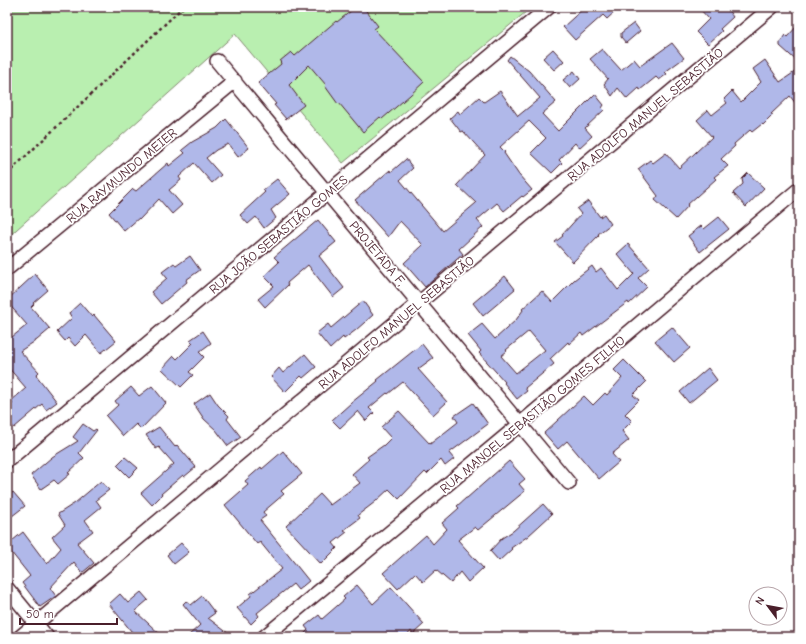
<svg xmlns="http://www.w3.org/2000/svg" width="806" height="644" viewBox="0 0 806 644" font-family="'Comic Neue',sans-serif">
	<rect width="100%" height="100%" fill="#fff"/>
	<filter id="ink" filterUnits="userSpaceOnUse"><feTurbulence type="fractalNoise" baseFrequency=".025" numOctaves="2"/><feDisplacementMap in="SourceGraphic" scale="8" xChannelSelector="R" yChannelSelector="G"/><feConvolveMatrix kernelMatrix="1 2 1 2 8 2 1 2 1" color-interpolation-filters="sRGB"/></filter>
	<g filter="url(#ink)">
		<path fill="#b9efb0" stroke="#82876e" d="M7 7H532L343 163 235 34 7 238Z"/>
		<path fill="#b0b8e9" stroke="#4a1f2b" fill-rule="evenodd" d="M356 7H363L378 26 374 29 424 82 410 95 382 119 380 117 363 132 339 103 338 104 325 86 326 85 309 65 289 85 304 105 286 119 274 105 276 104 258 83 281 64 280 61 291 52 295 56 336 21 337 22Z
			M585 7H620L607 19 603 15 575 40 563 27Z
			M698 7H726L733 17 720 29 722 31 708 44 696 32 709 19Z
			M634 23 640 31 626 43 621 37V33Z
			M799 24V63L780 46V42L785 35 787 37Z
			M672 43 684 58 665 72 667 74 659 80 656 77 640 90 639 88 627 99 618 88 612 96 604 84 608 79 590 59 602 49 621 70 634 59 640 66Z
			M553 49 564 61 554 70 543 58Z
			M510 56 529 71 556 102 542 114 558 131 595 94 604 105 602 108 604 110 585 128 592 136 579 148 575 143 559 160 562 163 552 173 531 153 546 138 529 121 500 147 505 152 504 153 519 175 532 190 523 197 522 196 504 211 497 203 477 220 483 227 459 249 463 254 425 287 404 263 423 245 400 221 388 237 355 200 390 170 391 172 406 159 413 168 400 180 443 231 476 203 457 185 485 155 463 131 461 132 450 118 458 111 460 114 479 97 484 102 500 91 518 116 540 98 507 60Z
			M765 60 780 82 799 69V108L790 96 771 114 773 115 763 125 762 124 752 132 750 130 734 144 735 146 721 159 728 166 714 177 716 179 687 205 688 206 676 219 655 200 658 196 638 169 650 160 653 163 666 153 679 168 712 137 697 120 708 110 712 115 727 103 724 99 732 91 741 102 761 82 753 69Z
			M574 71 580 79 570 88 563 80Z
			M226 119 249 148 238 157 228 144 216 150 206 158 221 175 212 183 194 163 179 177 181 180 169 190 182 205 172 214 159 199 140 219 139 218 124 231 109 213 133 189 136 191 168 163 169 166 185 153 182 150 192 142 217 128Z
			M748 173 764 188 746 207 733 193 743 184 742 179Z
			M277 179 290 194 271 210 276 218 264 228 256 217 248 224 240 215 265 192 263 190Z
			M588 201 600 217 604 214 611 224 598 234 599 235 573 262 555 242 563 236 562 235 581 214 577 209Z
			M719 217 729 229 700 252 688 236 701 226 704 229Z
			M318 220 336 242 319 256 344 288 333 297 308 265 287 283 288 285 265 307 258 299 274 286 264 276 279 262 274 257Z
			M628 244 649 268 638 278 647 287 629 304 628 302 583 336 581 333 569 344 568 342 550 359 554 364 525 388 527 391 517 399 504 383 505 382 479 353 481 351 468 335 482 324 495 339 516 320 523 310 522 309 542 291 552 302 574 280 592 266 596 272 601 268 618 290 634 274 617 254ZM529 331 545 350 516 373 501 356 507 351 506 350Z
			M190 256 200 270 186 280 187 282 161 304 151 292 167 278 162 272 174 263 176 266Z
			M35 274 48 290 33 303 34 304 31 307 50 329 37 340 20 351 39 372 36 375 57 402 46 410 42 404 14 428 7 420V409L13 403 11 401 26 388 7 366V341L27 325 7 302V300Z
			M505 276 515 289 483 316 473 303Z
			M363 301 373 315 356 330 344 339 343 337 330 349 317 333 328 324 331 328Z
			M80 303 92 317 94 315 116 341 101 353 86 335 75 346 68 338 65 341 57 332 72 318 69 313Z
			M672 327 690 348 674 362 655 341Z
			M203 331 211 343 199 352 204 357 189 372 193 375 181 387 162 369 174 356 177 359 193 343 190 340Z
			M422 344 433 358 418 369 447 402 433 415 403 382 388 394 387 393 369 408 374 413 366 421 358 411 340 428 332 420 351 403 378 381 377 380Z
			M305 354 316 367 303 378 301 376 285 392 271 377 279 368 283 373Z
			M624 360 646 382 633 395 639 400 625 414 632 421 622 431 629 440 612 454 619 462 599 479 567 441 558 449 544 433 584 396 593 405 605 393 607 395 622 378 614 370Z
			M708 368 717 380 689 403 680 392Z
			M152 386 166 403 141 429 136 424 123 436 106 416 118 405 115 401 131 387 139 396Z
			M210 393 218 405 229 416 227 419 241 437 228 446 216 430 204 419 194 404Z
			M473 403 488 424 449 453 454 459 445 466 441 460 427 474 425 472 399 499 389 489 375 502 358 515 360 518 344 530 347 532 333 543 337 548 321 564 286 526 320 494 330 505 360 483 352 474 369 459 367 457 384 445 391 438 381 427 399 411 430 444 458 422 454 416Z
			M83 424 93 431 96 429 97 430 79 453 84 458 68 473 70 474 58 484 54 480 41 489 31 475 52 457 78 441 73 437Z
			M159 427 175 447 177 445 196 467 184 477 183 475 161 494 162 495 152 505 141 493 174 464 159 447 156 449 146 435Z
			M283 451 302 474 281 491 284 494 263 512 266 516 260 520 309 581 298 590 293 584 257 613 259 616 251 624 237 608 251 596 250 594 282 569 260 542 257 544 225 505 248 485 245 481 261 467 262 469Z
			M125 457 138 468 129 477 117 465Z
			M509 461 525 479 519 484 525 491 478 530 475 527 458 540 483 568 468 582 460 572 451 583 436 570 423 582 415 573 398 589 383 573 426 535 433 544 447 529 442 523 459 508 457 506 466 498H467Z
			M101 481 109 490 96 500 101 507 85 520 93 531 77 543 94 563 82 573 74 562 50 588 56 596 40 607 22 583 30 576 7 547V545L23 532 47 564 61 548 52 537 65 525 58 514 75 503Z
			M13 492 25 506 7 520V497Z
			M543 504 552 514 528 536 511 548 512 549 499 561 490 551 502 538 513 531Z
			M181 543 189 552 174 564 167 555Z
			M357 585 373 604 391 587 424 624 413 634 411 631 406 637H301L308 630 305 626 319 615 322 619 345 599 343 597Z
			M141 592 148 600 135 611 163 637H136L109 604 120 594 128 603Z
			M202 596 215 613 208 618 233 637H187L200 625 183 604 186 601 191 605Z"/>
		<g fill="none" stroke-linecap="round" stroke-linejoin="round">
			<g stroke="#4a1f2b" stroke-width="16">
				<path id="minor" d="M217 61 569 483
					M7 269 235 81
					M7 461 549 7
					M7 588 47 637
					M20 637 772 7
					M264 637 520 424 799 189"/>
			</g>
			<path stroke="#4a1f2b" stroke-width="2.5" stroke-dasharray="3 3" stroke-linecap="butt" d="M7 174 183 7"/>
			<use href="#minor" stroke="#fff" stroke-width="13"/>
		</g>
	</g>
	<g text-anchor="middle" stroke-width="3.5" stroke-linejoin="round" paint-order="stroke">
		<g font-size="13" fill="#4a1f2b" stroke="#fff">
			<text transform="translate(645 114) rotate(-40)" y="5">RUA ADOLFO MANUEL SEBASTIÃO</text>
			<text transform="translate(121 175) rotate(-40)" y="5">RUA RAYMUNDO MEIER</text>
			<text transform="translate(278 234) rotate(-40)" y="5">RUA JOÃO SEBASTIÃO GOMES</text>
			<text transform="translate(378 253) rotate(50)" y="5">PROJETADA F,</text>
			<text transform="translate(396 322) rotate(-40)" y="5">RUA ADOLFO MANUEL SEBASTIÃO</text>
			<text transform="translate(532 414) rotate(-40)" y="5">RUA MANOEL SEBASTIÃO GOMES FILHO</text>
		</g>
	</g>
	<rect width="806" height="644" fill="none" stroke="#fff" stroke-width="24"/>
	<rect x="12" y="12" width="782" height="620" fill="none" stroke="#4a1f2b" stroke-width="1.5" filter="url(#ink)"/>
	<g transform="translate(768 606) rotate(302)"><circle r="19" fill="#ffffff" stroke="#b7a5aa"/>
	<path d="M0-3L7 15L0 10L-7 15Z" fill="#4a1f2b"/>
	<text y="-6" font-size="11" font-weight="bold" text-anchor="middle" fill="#4a1f2b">N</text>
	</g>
	<path d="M20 618v6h97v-6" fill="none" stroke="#4a1f2b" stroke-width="2"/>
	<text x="26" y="618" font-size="12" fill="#4a1f2b" stroke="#ffffff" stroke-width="3" paint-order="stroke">50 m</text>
</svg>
